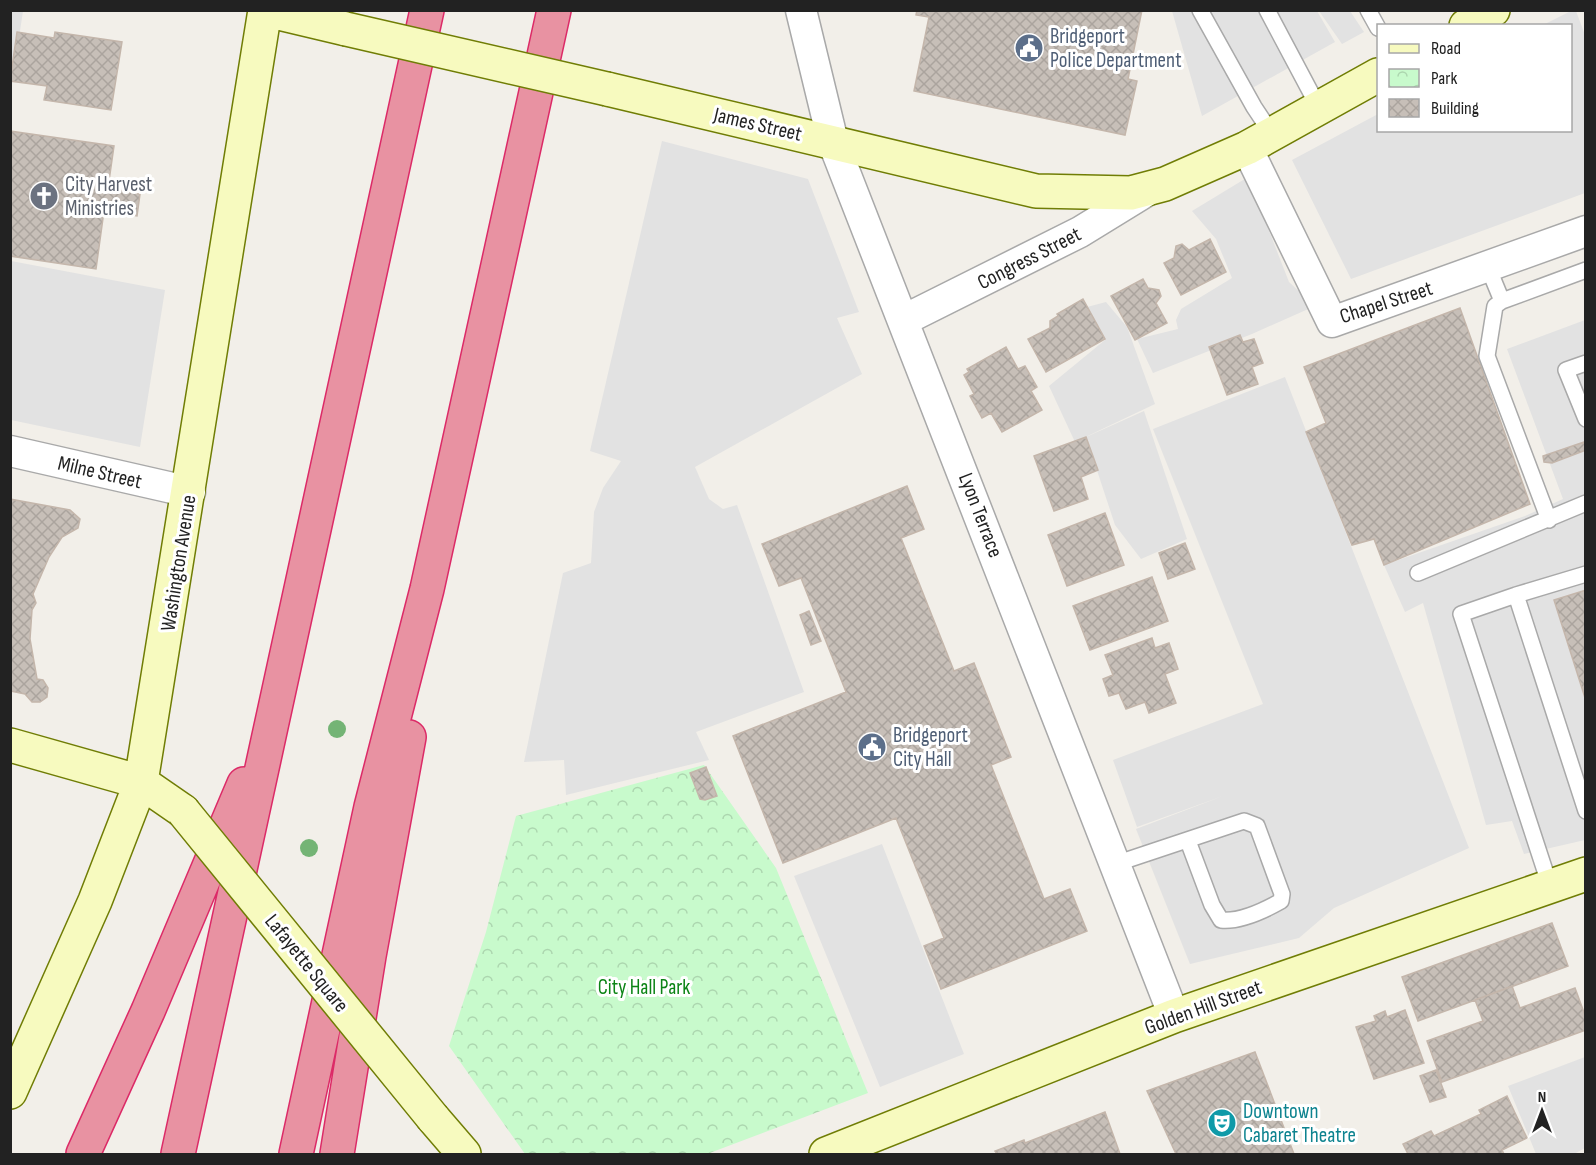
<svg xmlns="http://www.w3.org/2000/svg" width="1596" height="1165" viewBox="0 0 1596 1165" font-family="'Sofia Sans Condensed',sans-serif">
	<defs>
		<pattern id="park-crowns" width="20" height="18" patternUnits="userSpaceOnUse" patternTransform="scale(1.5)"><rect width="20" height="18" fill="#c8facc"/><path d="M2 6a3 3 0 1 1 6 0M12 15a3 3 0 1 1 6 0" fill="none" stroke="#acd6af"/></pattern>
		<pattern id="building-cross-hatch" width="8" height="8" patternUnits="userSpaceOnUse" patternTransform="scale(1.5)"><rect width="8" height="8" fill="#c7bfb8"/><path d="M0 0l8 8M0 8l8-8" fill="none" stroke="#aba49e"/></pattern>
	</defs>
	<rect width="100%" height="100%" fill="#f2efe9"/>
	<path fill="url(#park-crowns)" d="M704 765 776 868 868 1093 707 1154H525L449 1046 486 932 516 816Z"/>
	<path fill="#e2e2e2" d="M11 11H23L11 91Z
		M1172 11H1317L1335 42 1202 116Z
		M1319 11H1350L1364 32 1342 44Z
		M1571 11H1576L1585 35V193L1351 279 1292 160 1378 114V130H1570V26L1543 25Z
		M662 141 808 179 859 312 837 318 862 374 695 467 709 499 723 509 737 505 804 692 696 732 709 760 566 795 564 760 524 762 563 573 591 563 594 512 603 488 621 461 590 451Z
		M1248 177 1289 282 1315 306 1252 334 1153 373 1137 339 1178 329 1176 320 1181 309 1232 278 1216 239 1192 211Z
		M11 261 165 290 140 447 11 420Z
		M1106 302 1127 327 1155 404 1075 442 1049 386 1105 340 1087 307Z
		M1585 320V590L1554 600 1585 700V840L1524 854 1512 821 1486 825 1423 603 1405 612 1384 565 1525 516 1563 499 1507 349Z
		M1285 377 1469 848 1334 908 1299 938 1190 964 1136 829 1223 796 1137 827 1113 760 1263 704 1153 429Z
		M1144 411 1187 539 1141 559 1115 525 1086 437Z
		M882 844 964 1054 880 1087 794 876Z
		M1585 1057V1148L1574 1154H1536L1508 1086Z"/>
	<path fill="url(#building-cross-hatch)" stroke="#c4b6ab" stroke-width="1.5" d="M917 10H1142L1128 79 1137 81 1125 135 914 91 929 17 916 15Z
		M17 32 54 38 55 32 122 42 111 110 44 100 47 86 10 81Z
		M10 131 114 146 108 188 140 194 137 216 104 211 96 269 10 256Z
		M1210 239 1226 272 1181 295 1164 263 1174 258 1176 246 1182 244 1189 250Z
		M1143 279 1148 288 1159 290 1161 296 1156 303 1167 323 1135 340 1111 296Z
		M1083 299 1105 339 1046 372 1028 339 1050 328V321L1058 316 1057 314Z
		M1460 308 1530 504 1384 565 1374 539 1352 545 1306 432 1326 423 1304 367Z
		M1240 335 1243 342 1254 339 1263 363 1252 367 1258 384 1227 395 1209 347Z
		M1006 347 1018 369 1025 366 1037 387 1031 391 1042 410 1002 432 991 413 982 418 970 396 974 394 964 375 969 372 967 369Z
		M1086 437 1098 470 1081 477 1088 499 1054 511 1034 456Z
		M1584 442 1586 450 1552 463 1544 462 1543 456Z
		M907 486 924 529 901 538 954 671 974 663 1011 757 991 765 1044 899 1070 889 1087 931 941 989 924 946 944 938 896 818 783 863 733 736 846 692 801 578 779 586 762 544Z
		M10 499 70 510 80 519 78 528 62 537 49 557 33 594 36 603 32 610 30 639 37 679 43 680 48 688 47 697 40 702H32L25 694 10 691Z
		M1105 513 1124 565 1067 586 1048 535Z
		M1185 543 1195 569 1168 579 1159 553Z
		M1152 577 1168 621 1090 650 1073 606Z
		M1586 590V701L1554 600Z
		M809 611 821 641 811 645 800 615Z
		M1152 638 1155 648 1169 643 1178 669 1165 674 1176 703 1149 713 1145 702 1126 709 1119 693 1109 696 1103 679 1113 675 1105 655Z
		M706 767 717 796 705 800 700 799 690 773Z
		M1552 923 1568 966 1418 1021 1402 977Z
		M1512 986 1520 1008 1575 988 1586 1018V1030L1442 1082 1427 1041 1483 1021 1475 1000Z
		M1405 1010 1424 1063 1374 1079 1356 1027 1376 1021 1374 1016 1385 1011 1387 1017Z
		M1255 1052 1294 1154H1176L1147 1091Z
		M1436 1070 1446 1097 1430 1102 1420 1076Z
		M1507 1096 1527 1138 1502 1150 1504 1154H1408L1403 1144 1431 1131 1434 1136 1481 1114 1479 1110Z
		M1105 1112 1120 1154H997L995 1151 1024 1140 1025 1143Z"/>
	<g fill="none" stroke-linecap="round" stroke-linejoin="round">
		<g stroke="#a9a9a9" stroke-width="18">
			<path id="lane" d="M1200 10 1254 107 1272 134
				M1267 10 1319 108
				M1368 10 1378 28
				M1488 267 1502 301 1495 306 1487 356 1549 520
				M1502 301 1586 270
				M1586 363 1566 370 1586 419
				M1418 573 1586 503
				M1516 595 1586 574
				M1115 864 1244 821 1257 826 1282 894 1281 901C1265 910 1240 922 1221 920L1212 905 1188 841
				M1550 886 1461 614 1516 595 1586 811"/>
		</g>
		<g stroke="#a9a9a9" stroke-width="33">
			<path id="street" d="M801 10 833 142 1174 1016
				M1247 148 1332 322 1586 231
				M904 320 1080 232 1150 189
				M10 451 190 492"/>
		</g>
		<g stroke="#707d05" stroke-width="36">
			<path id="secondary" d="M266 10 346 29
				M1466 26 1493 10
				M607 89 1036 191 1131 193 1165 184 1247 148 1378 75
				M10 745 141 782 183 811
				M10 1092 95 901 141 782 265 10
				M433 1118 464 1154
				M826 1154 1174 1016 1586 874"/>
		</g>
		<g stroke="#dc2a67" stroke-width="36">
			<path id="highway" d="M83 1154 148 1011 244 784
				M178 1154 427 10
				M296 1154 371 807 427 589 554 10
				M337 1154 369 956 409 737"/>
		</g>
		<use href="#lane" stroke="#fff" stroke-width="15"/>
		<use href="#street" stroke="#fff" stroke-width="30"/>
		<use href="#secondary" stroke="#f7fabf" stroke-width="33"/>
		<use href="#highway" stroke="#e892a2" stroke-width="33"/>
		<g stroke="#707d05" stroke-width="36" stroke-linecap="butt">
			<path id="secondary-bridge" d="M346 29 607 89
				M183 811 433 1118"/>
		</g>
		<use href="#secondary-bridge" stroke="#f7fabf" stroke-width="33"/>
	</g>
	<g fill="#74b475">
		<circle cx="337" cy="729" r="9"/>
		<circle cx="309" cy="848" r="9"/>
	</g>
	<defs>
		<g id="civic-disc" transform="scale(1.5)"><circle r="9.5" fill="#5c6f8a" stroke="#fff"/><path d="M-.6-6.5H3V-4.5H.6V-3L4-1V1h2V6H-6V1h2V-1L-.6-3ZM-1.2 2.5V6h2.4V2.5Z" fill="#fff"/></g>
		<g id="church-disc" transform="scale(1.5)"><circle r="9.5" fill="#6b7280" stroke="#fff"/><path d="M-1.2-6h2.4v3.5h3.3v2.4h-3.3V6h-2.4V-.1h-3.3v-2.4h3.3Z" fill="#fff"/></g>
		<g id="theatre-disc" transform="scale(1.5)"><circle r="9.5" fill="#0f9aa8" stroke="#fff"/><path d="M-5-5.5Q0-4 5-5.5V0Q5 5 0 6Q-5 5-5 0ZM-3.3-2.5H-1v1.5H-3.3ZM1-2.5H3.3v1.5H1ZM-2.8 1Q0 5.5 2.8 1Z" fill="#fff"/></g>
	</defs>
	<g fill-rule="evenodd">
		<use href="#civic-disc" x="1029" y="48"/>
		<use href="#church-disc" x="44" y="196"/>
		<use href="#civic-disc" x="872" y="747"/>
		<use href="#theatre-disc" x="1222" y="1123"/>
	</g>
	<g text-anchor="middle" stroke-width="6" stroke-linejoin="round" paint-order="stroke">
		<g font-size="21" fill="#4e5e75" stroke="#fff" text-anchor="start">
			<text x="1050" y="43">Bridgeport<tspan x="1050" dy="24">Police Department</tspan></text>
			<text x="893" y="742">Bridgeport<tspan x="893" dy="24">City Hall</tspan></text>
		</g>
		<g font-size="21" fill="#222" stroke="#fff">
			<text transform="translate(758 124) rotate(13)" y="7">James Street</text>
			<text transform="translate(1029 258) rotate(-27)" y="7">Congress Street</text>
			<text transform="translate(1386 302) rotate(-18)" y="7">Chapel Street</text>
			<text transform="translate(100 472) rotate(13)" y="7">Milne Street</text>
			<text transform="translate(981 515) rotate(69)" y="7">Lyon Terrace</text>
			<text transform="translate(178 563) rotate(-81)" y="7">Washington Avenue</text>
			<text transform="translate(307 963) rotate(51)" y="7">Lafayette Square</text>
			<text transform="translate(1203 1007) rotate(-20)" y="7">Golden Hill Street</text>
		</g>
		<g font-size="21" fill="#5b616d" stroke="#fff" text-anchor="start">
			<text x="65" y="191">City Harvest<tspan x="65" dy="24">Ministries</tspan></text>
		</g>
		<g font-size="21" fill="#0c8416" stroke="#fff">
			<text x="644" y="994">City Hall Park</text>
		</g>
		<g font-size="21" fill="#0d838f" stroke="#fff" text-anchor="start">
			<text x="1243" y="1118">Downtown<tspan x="1243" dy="24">Cabaret Theatre</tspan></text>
		</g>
	</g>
	<rect width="1596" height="1165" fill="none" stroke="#222222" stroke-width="24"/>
	<rect x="1377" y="24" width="195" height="108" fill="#ffffff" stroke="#a7a7a7" stroke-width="1.5"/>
	<rect x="1389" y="44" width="30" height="9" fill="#f7fabf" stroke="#a7a7a7" stroke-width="1.5"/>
	<text x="1431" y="54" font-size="18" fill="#222222">Road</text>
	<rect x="1389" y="69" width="30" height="18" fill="url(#park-crowns)" stroke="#a7a7a7" stroke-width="1.5"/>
	<text x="1431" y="84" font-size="18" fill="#222222">Park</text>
	<rect x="1389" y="99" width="30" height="18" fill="url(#building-cross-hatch)" stroke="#a7a7a7" stroke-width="1.5"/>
	<text x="1431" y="114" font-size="18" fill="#222222">Building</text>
	<g transform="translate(1542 1111)" stroke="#ffffff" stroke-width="4.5" paint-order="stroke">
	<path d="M0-4.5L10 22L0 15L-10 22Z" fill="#222222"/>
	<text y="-9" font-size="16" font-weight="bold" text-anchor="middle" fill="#222222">N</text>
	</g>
</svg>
